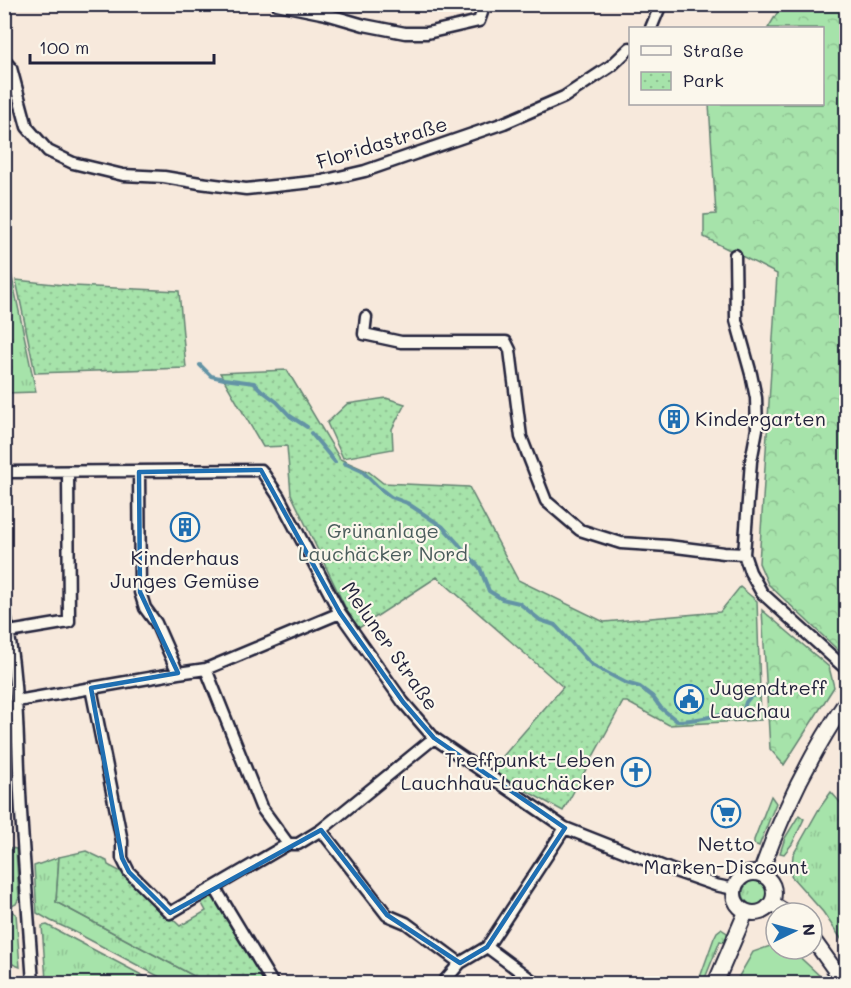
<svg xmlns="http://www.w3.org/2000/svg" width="851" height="988" viewBox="0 0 851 988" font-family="Mali,sans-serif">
	<defs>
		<pattern id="grass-tufts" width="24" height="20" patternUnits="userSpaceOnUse" patternTransform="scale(1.5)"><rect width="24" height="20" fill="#a6e3aa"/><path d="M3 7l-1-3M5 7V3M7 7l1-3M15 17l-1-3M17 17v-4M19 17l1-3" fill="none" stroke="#8fc293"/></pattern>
		<pattern id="forest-crowns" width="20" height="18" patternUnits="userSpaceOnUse" patternTransform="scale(1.5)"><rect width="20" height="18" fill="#a6e3aa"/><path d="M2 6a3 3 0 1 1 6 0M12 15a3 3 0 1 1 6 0" fill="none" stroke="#8fc293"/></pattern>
		<pattern id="park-dots" width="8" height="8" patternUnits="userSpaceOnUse" patternTransform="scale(1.5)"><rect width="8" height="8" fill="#a6e3aa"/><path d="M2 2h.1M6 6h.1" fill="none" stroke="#8fc293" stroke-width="1.8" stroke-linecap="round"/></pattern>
	</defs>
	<rect width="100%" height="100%" fill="#f7e9dc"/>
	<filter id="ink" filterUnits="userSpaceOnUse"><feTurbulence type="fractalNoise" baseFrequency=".0167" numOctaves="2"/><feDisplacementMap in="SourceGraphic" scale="12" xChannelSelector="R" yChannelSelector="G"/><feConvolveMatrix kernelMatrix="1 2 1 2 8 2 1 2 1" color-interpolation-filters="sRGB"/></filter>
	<g filter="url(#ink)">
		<path fill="url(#grass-tufts)" stroke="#648272" stroke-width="1.5" d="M5 270 11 273 36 392 5 393Z
			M831 792 846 809V946L823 912 791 876 793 855 819 809Z
			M771 796 776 803 759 846 754 844V840Z
			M799 815 804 819 792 844 784 854 780 853 785 838Z
			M5 847 16 849 19 898 16 904 12 906 5 904Z
			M59 857 56 902 207 983H171L73 931 51 921 37 913 34 866Z
			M743 893a12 12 0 1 1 24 0a12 12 0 1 1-24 0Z
			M5 910 11 911 16 914 20 967 5 961Z
			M47 925 151 980 156 983 54 984 46 980 42 926Z
			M721 929 727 933V937L723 942 720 941 703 983H698L714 938 717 932Z"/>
		<path fill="url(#forest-crowns)" stroke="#648272" stroke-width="1.5" d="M782 5H846V643L839 651 768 584 759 563 777 274 704 237V215L716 214 709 104H822V28H768Z
			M762 610 829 667 834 687 784 765 770 749Z"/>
		<path fill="url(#park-dots)" stroke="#648272" stroke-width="1.5" d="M16 280 73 286 179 291 186 368 35 373Z
			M287 370 340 459 369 472 383 483 469 487 518 580 604 622 720 612 740 587 757 601 761 720 669 725 627 702H623L563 811 499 776 491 770 563 687 437 577 359 628 348 613 291 494 287 446 263 447 220 373Z
			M386 398 405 404 392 429 393 449 343 458 327 423 347 404Z
			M86 851 107 861 108 865 125 874 180 926 206 911 200 900 214 894 268 983H207L56 902 59 857Z"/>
		<path fill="#a6e3aa" stroke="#648272" stroke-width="1.5" d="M776 944V949H791L821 977 819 983H735L753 952Z"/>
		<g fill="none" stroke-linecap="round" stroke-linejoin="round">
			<path stroke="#6393a5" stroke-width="4" d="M200 365 211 376 224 379 254 383 261 390 277 402 290 416 307 427
				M311 433 335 462
				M344 463 362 471 377 486 391 497 407 503 443 527 480 568 489 591 502 599 519 603 540 620 555 625 592 665 626 683 640 687 652 696 661 708 677 721C695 721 711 716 728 714 733 713 737 714 743 712L746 702 751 696 776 693"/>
			<g stroke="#22223b" stroke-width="15">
				<path id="minor" d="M277 4 326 14 364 25 405 33H427L479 21 485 4
					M651 28 661 4
					M4 60 11 68 27 127 48 151 73 163 123 175 164 177 200 183 246 189 322 181 365 171 504 123 564 97 611 66 630 48
					M735 255 736 320 751 374 756 398 757 429 751 461 744 554 750 572 762 593 846 669
					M366 317 364 334 401 342H506L510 350 521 437 546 501 580 530 621 543 668 546 724 553 744 554
					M139 472 140 592 145 608 156 623 178 673
					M4 474 9 472 261 470 279 497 340 613 403 702 434 738 565 828 669 869 715 885 734 889
					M4 611C18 670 17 732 20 792 23 856 29 920 33 984
					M9 632 69 622 68 472
					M206 669 261 807 288 844
					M91 688 122 841V858L129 872 170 913 288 844H298L321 830 434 738
					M17 701 178 673 206 669 340 613
					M321 830 387 915 406 923 460 963
					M215 888 273 984
					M487 947 537 984
					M442 984 460 963 487 947 565 828"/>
			</g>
			<g stroke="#22223b" stroke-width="18">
				<path id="tertiary" d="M734 893a20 20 0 1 1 40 0a20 20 0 1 1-40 0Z
					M760 874C782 813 810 755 846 702
					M772 904 787 913
					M812 938 845 984
					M715 984 746 912"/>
			</g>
			<use href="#minor" stroke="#fbf7ec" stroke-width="10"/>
			<use href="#tertiary" stroke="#fbf7ec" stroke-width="14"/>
		</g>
	</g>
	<path fill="none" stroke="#1f6fb2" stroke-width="4.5" stroke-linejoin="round" d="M261 470 340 613 403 702 434 738 565 828 487 947 460 963 387 915 321 830 170 913 129 872 122 858 91 688 178 673 140 592 139 472Z"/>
	<defs>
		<g id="building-ring" transform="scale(1.5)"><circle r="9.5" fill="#fbf7ec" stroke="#1f6fb2" stroke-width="1.5"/><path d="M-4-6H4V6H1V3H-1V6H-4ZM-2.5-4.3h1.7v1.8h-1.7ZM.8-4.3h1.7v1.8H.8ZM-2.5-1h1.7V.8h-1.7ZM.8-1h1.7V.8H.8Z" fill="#1f6fb2"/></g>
		<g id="civic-ring" transform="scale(1.5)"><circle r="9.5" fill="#fbf7ec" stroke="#1f6fb2" stroke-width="1.5"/><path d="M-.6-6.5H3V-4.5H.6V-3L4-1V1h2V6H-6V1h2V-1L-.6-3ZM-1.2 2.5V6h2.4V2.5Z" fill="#1f6fb2"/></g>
		<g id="church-ring" transform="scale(1.5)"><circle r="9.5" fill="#fbf7ec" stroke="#1f6fb2" stroke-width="1.5"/><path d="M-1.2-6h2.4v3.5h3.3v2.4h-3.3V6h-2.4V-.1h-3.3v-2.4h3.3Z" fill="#1f6fb2"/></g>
		<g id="supermarket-ring" transform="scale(1.5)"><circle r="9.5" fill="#fbf7ec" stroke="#1f6fb2" stroke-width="1.5"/><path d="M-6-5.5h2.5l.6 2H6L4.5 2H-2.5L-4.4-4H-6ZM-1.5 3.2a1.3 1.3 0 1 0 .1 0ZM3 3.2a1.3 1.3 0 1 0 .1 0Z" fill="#1f6fb2"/></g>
	</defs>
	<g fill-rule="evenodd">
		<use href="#building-ring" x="674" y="419"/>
		<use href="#building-ring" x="185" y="527"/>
		<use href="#civic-ring" x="689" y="699"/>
		<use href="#church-ring" x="636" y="772"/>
		<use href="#supermarket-ring" x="726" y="813"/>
	</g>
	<g text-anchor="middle" stroke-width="4.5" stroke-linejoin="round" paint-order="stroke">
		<g font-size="20" fill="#22223b" stroke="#fbf7ec">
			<text transform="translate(382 143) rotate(-17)" y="7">Floridastraße</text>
			<text transform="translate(390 646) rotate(55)" y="7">Meluner Straße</text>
		</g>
		<g font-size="20" fill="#22223b" stroke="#fbf7ec" text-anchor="start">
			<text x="695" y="426">Kindergarten</text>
			<text x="185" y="565" text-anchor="middle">Kinderhaus<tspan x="185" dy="23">Junges Gemüse</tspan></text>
			<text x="710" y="695">Jugendtreff<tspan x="710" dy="23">Lauchau</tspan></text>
			<text x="615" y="767" text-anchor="end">Treffpunkt-Leben<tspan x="615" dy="23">Lauchhau-Lauchäcker</tspan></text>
			<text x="726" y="851" text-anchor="middle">Netto<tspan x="726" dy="23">Marken-Discount</tspan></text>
		</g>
		<g font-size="20" fill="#4a5c5c" stroke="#fbf7ec">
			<text x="383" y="538">Grünanlage<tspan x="383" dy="23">Lauchäcker Nord</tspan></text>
		</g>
	</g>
	<rect width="851" height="988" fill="none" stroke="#fbf7ec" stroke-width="24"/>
	<rect x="12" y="12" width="827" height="964" fill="none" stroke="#22223b" stroke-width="2" filter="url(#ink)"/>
	<rect x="629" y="27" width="195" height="78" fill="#fbf7ec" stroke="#a4a2a5" stroke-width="1.5"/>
	<rect x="641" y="46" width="30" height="9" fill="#fbf7ec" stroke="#a4a2a5" stroke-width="1.5"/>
	<text x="683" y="57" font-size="18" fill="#22223b">Straße</text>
	<rect x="641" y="72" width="30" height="18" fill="url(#park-dots)" stroke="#a4a2a5" stroke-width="1.5"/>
	<text x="683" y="87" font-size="18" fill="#22223b">Park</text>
	<g transform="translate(794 931) rotate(85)"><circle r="28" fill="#fbf7ec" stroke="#a4a2a5" stroke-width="1.5"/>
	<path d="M0-4.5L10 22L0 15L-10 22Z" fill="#1f6fb2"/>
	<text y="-9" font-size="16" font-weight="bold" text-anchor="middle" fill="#22223b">N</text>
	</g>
	<path d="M30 54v9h184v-9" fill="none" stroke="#22223b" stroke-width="3"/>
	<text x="39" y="54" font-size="18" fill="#22223b" stroke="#fbf7ec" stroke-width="4.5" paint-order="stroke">100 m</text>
</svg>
